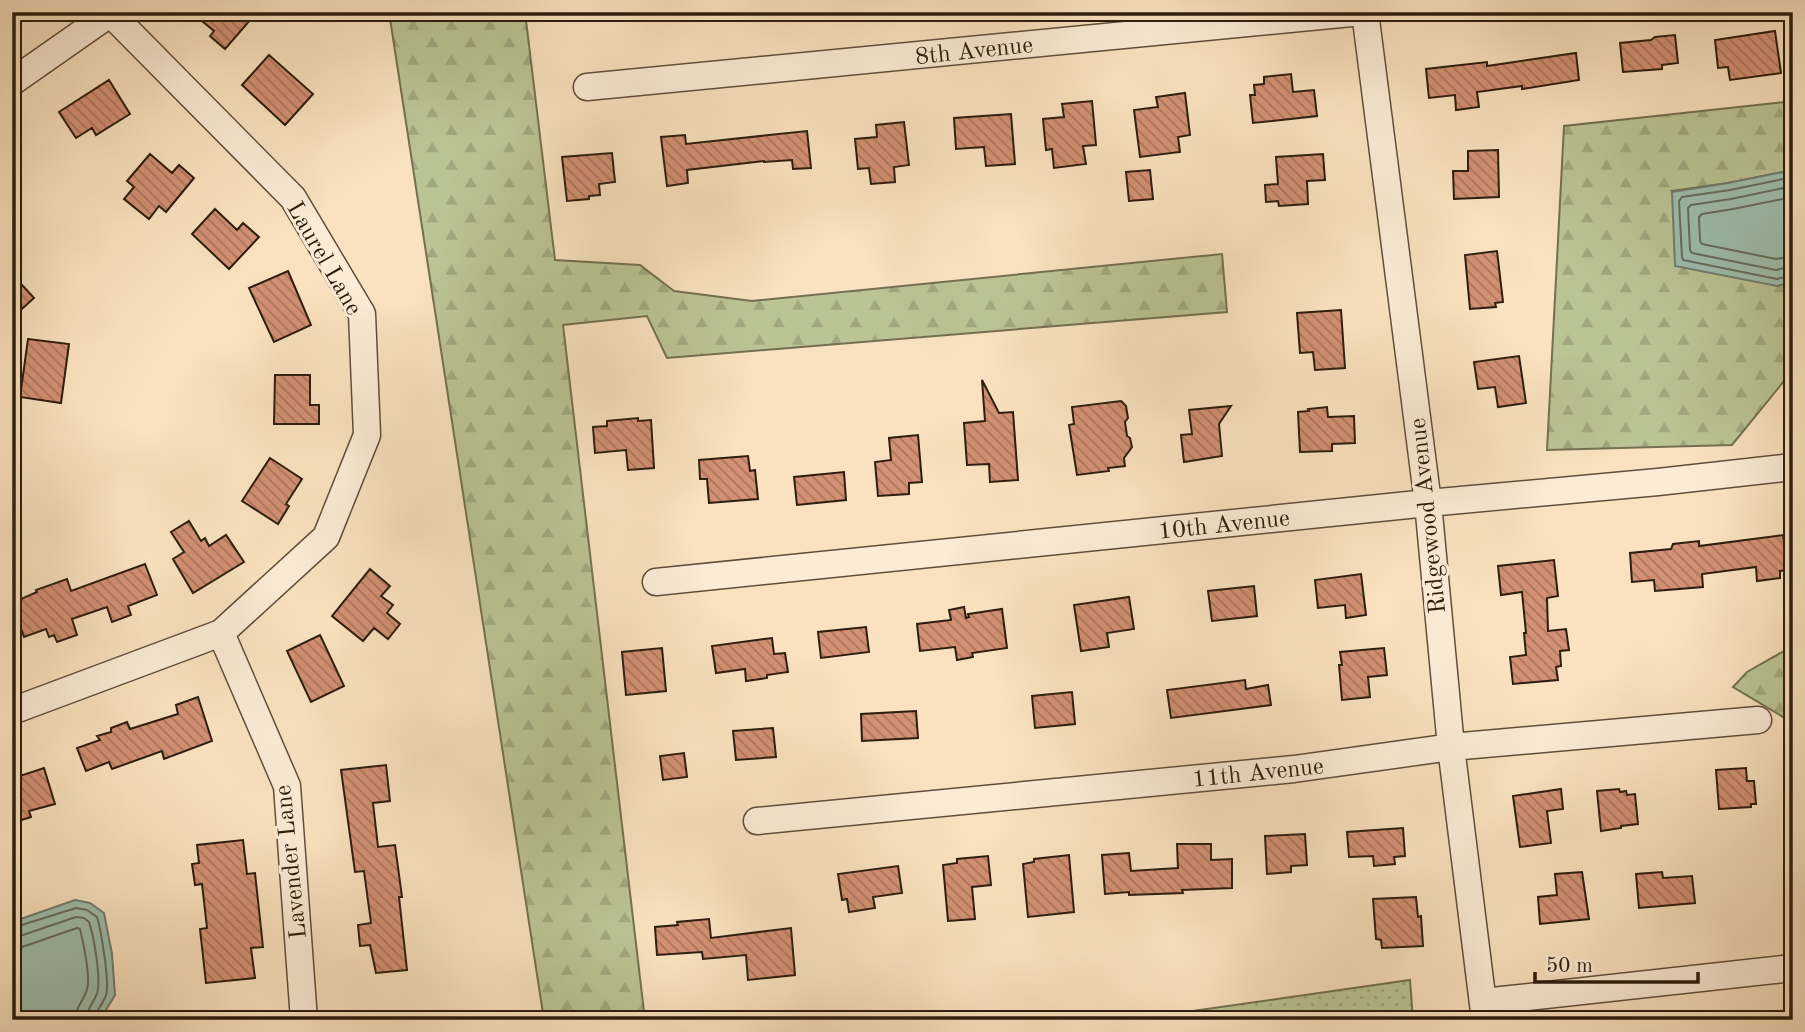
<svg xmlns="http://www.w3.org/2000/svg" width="1805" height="1032" viewBox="0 0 1805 1032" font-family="'Old Standard TT',serif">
	<defs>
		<pattern id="grass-dots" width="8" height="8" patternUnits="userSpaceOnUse" patternTransform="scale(1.75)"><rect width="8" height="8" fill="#bbc495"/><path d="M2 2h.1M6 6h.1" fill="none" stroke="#a1a87f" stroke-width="1.8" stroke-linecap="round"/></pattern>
		<pattern id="forest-firs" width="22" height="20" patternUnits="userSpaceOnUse" patternTransform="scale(1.75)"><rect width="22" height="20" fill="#bbc495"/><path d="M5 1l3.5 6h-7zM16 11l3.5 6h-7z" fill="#a1a87f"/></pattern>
		<pattern id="building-back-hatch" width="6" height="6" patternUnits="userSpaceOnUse" patternTransform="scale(1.75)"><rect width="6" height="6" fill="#d39074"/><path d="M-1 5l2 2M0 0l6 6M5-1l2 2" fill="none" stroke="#ab755e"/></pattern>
	</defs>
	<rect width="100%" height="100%" fill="#fae2c0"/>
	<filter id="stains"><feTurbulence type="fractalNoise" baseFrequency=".00286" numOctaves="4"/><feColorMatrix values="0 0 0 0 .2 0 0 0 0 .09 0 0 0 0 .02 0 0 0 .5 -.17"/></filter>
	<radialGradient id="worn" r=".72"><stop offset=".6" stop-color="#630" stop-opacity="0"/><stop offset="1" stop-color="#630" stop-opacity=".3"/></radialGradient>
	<path fill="url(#grass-dots)" stroke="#747051" stroke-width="2" d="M1410 980 1413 1020H1129Z"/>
	<path fill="url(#forest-firs)" stroke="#747051" stroke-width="2" d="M389 12H525L555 260 640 265 674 291 752 301 1222 254 1227 312 667 358 647 316 563 325 645 1020H544Z
		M1793 101V170L1728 183 1672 191 1777 286 1793 281V370L1732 445 1547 450 1564 126Z
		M1784 651 1793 653V723L1733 687 1747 672Z"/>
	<path fill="#9ebeaf" stroke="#707e6e" stroke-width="2" d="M1793 170V281L1777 286 1675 266 1672 192 1728 183Z
		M75 900 90 903 104 913 112 954 115 995 100 1020H12V922Z"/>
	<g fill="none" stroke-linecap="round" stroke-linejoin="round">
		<path stroke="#656e5e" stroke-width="2" d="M1793 177 1730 190 1682 197 1679 201 1682 257 1683 260 1777 279 1793 275
			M1793 186 1731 199 1691 205 1688 208 1690 250 1692 253 1776 270 1793 266
			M1793 197 1733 209 1702 214 1699 217 1700 241 1702 244 1776 259 1793 256
			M12 928 76 908 87 910 97 917C101 930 110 983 106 995 103 1004 96 1010 94 1020
			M12 937 20 936 76 917 84 918 89 922C94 937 100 973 98 989 97 1000 86 1008 86 1020
			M12 948 22 947 77 928 80 929C83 941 91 978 87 989 84 1001 76 1005 75 1020"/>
	</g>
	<path fill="url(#building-back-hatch)" stroke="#2c1d0d" stroke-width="2" d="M191 12H257L225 49 210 36 214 31Z
		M1775 31 1781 73 1730 80 1728 67 1718 68 1715 40Z
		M1675 35 1678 63 1662 65V69L1623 72 1620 43 1651 40 1655 37Z
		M1576 53 1579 80 1522 89V86L1477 92 1479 107 1456 110 1455 95 1429 98 1426 69 1487 62V66Z
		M269 55 313 94 285 125 242 85Z
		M1291 74 1293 92 1314 90 1317 116 1253 123 1250 95H1255L1254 85 1264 84V77Z
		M109 80 130 114 96 135 92 128 76 138 59 112Z
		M1185 93 1190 135 1178 137 1180 152 1140 157 1134 110 1158 107 1156 97Z
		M1092 101 1096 145 1083 146 1086 164 1054 168 1052 149 1046 150 1043 119 1064 117 1062 104Z
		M1011 114 1015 164 986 166 984 147 956 149 954 118Z
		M904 122 909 165 894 167 895 182 871 184 869 168 858 169 855 139 877 137 876 125Z
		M807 131 811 168 793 169 792 160 764 162V161L687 170 688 183 667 186 661 137 685 135 686 144Z
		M1498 150 1499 197 1454 199 1453 171H1468V151Z
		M612 153 615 182 599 184 600 195 589 196V199L567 201 562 157Z
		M150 154 172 173 179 165 194 178 166 212 159 206 149 219 124 199 134 187 127 181Z
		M1323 154 1325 180 1307 181 1308 204 1279 206 1278 201 1266 202 1265 185 1278 184 1276 157Z
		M1150 170 1153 199 1129 201 1126 172Z
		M215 209 237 230 243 223 259 237 229 269 192 234Z
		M1497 251 1503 302 1495 303 1496 307 1470 309 1465 255Z
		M288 271 311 325 274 342 249 288Z
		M12 274 34 298 12 318Z
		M1341 310 1345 368 1315 370 1313 352 1300 353 1297 313Z
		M28 339 69 344 61 403 20 397Z
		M1519 356 1526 403 1498 407 1495 387 1478 389 1474 362Z
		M275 375H310V405H319V424H274Z
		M982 380 999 413 1013 412 1018 480 990 482 989 464 967 465 964 423 985 421Z
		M1121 401 1126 406 1128 418 1125 422 1127 436 1130 438 1132 447 1124 458 1125 466 1108 468 1109 471 1077 475 1069 425 1074 424 1072 407Z
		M1231 406 1219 424 1222 456 1184 462 1181 435 1192 434 1189 410Z
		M1327 407 1328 417 1354 416 1355 443 1332 444V451L1300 452 1298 412 1309 411 1308 409Z
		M638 418V421L651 420 654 468 628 470 626 450 595 453 593 427 607 426V421Z
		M918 435 922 482 909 483V494L878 496 875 462 891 460 889 438Z
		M748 456 750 471 755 470 758 499 709 503 707 479H700L699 460Z
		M270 458 302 479 286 504 289 506 278 524 242 501Z
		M844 472 846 500 797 505 794 477Z
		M189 521 201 541 205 538 209 546 226 535 244 562 193 593 173 559 184 552 171 532Z
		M1783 535 1788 570 1780 571V578L1757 581 1756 567 1702 574 1703 587 1655 591 1654 580 1632 582 1630 553 1671 549 1673 544 1699 541V546Z
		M1554 560 1558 596 1547 598 1548 631 1566 629 1569 650 1560 651 1561 666 1556 667 1558 680 1513 684 1510 657 1526 655 1524 633H1526L1522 592 1501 595 1498 566Z
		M145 564 157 595 128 606 131 615 112 622 107 607 72 619 77 635 57 642 54 635 49 637 46 629 24 637 12 603 37 592 36 590 67 579 71 591Z
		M370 569 390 586 381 596 393 605 387 613 400 624 388 639 374 628 363 641 332 616Z
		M1361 574 1366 615 1346 618 1345 605 1318 608 1315 580Z
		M1254 586 1257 616 1212 621 1208 591Z
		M1129 597 1134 629 1107 633 1109 647 1081 651 1074 605Z
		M964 607 966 618 969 617 968 614 1002 609 1007 648 972 653 973 657 957 660 955 647 920 651 917 624 951 620 949 610Z
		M866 627 869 652 821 658 818 632Z
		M320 635 344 686 311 702 287 651Z
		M772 638 774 654 785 653 788 672 767 675V678L746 681 745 669 716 673 712 646Z
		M662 648 666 691 626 695 622 652Z
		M1384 648 1387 675 1368 677 1370 697 1342 700 1339 665H1342L1340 652Z
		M1245 680 1246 689 1268 685 1271 705 1171 718 1167 690Z
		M1072 692 1075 724 1035 728 1032 696Z
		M198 697 212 741 164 759 162 751 112 769 109 762 86 771 77 748 100 740 97 736 111 732V728L127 722 130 729 178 714 176 705Z
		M916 711 918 738 862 741 861 714Z
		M773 728 776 757 736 760 733 731Z
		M684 753 687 777 663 780 660 756Z
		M386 765 390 801 373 803 378 847 395 845 402 897H399L407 970 376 973 370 945 360 946 358 925 371 923 364 871 355 872 341 770Z
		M44 768 55 804 29 811 31 817 12 823V769H18L20 776Z
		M1746 768 1747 781H1754L1756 804H1751V807L1719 809 1716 770Z
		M1561 789 1563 809 1547 811 1551 843 1520 847 1513 796Z
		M1619 789 1620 792 1626 791 1627 795 1635 794 1638 824 1621 826V828L1601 831 1597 791Z
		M1403 828 1405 856 1394 857 1395 864 1374 866 1373 856 1349 857 1347 832Z
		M1305 834 1307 865 1291 866V872L1267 874 1265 836Z
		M243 840 247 874 255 873 263 947 251 948 255 978 206 983 200 929 207 928 202 884 195 885 192 864 199 863 197 845Z
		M1177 844H1211V860L1232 859V888L1182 890 1183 893 1129 895V892L1105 894 1102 855 1129 853 1131 871 1178 868Z
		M1069 855 1074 912 1028 917 1023 864 1034 862V859Z
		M988 856 991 885 972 887 975 919 948 921 943 865 957 863V859Z
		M898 866 902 893 873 897 875 908 849 912 847 899 842 900 838 874Z
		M1582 872 1589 919 1540 924 1538 897 1557 895 1555 874Z
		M1662 872 1663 878 1692 876 1695 903 1639 908 1636 874Z
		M1416 897 1418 917 1421 916 1423 946 1382 948 1381 940 1376 939 1373 899Z
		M709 919 711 938 791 928 795 975 748 980 746 955 703 959 702 952 657 955 655 927 678 925 677 922Z"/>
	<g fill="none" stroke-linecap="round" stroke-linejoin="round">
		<g stroke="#604e3a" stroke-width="29">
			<path id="minor" d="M1365 12 1428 503 1451 747 1485 1020
				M12 82 112 12
				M587 87 1362 12
				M656 582 1428 503 1658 482 1793 467
				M221 633 287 786 304 1020
				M12 711 221 633 326 537 367 435 362 314 293 198 111 14
				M757 821 1294 769 1451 747 1758 720
				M1483 1002 1793 968"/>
		</g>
		<use href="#minor" stroke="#fcecd6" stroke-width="26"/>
	</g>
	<g text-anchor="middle" stroke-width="6" stroke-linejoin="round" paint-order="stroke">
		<g font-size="24" fill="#2c1d0d" stroke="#fcecd6">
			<text transform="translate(974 50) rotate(-6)" y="8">8th Avenue</text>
			<text transform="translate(325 258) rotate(60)" y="8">Laurel Lane</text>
			<text transform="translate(1427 516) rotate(-96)" y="8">Ridgewood Avenue</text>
			<text transform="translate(1224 524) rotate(-6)" y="8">10th Avenue</text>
			<text transform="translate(1258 772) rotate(-6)" y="8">11th Avenue</text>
			<text transform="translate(290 862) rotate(-96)" y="8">Lavender Lane</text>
		</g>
	</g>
	<rect width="1805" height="1032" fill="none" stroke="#fae2c0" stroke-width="42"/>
	<rect x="14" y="14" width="1777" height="1004" fill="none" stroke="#2c1d0d" stroke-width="3.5"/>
	<rect x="21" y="21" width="1763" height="990" fill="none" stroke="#2c1d0d" stroke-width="2"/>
	<path d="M1535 972v10h163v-10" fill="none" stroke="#2c1d0d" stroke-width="3.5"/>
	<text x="1546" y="972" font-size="21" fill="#2c1d0d" stroke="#fcecd6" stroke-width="5" paint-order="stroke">50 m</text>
	<rect width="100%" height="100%" filter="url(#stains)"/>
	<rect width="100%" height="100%" fill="url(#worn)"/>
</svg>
